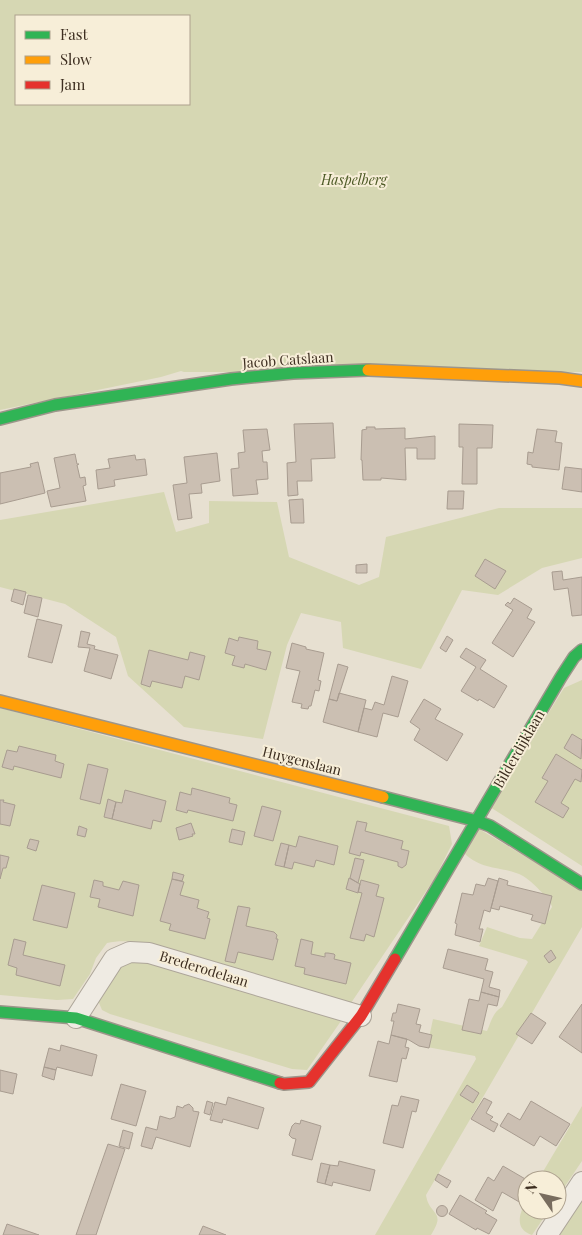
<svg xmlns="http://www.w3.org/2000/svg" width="582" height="1235" viewBox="0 0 582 1235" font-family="'Playfair Display',serif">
	<rect width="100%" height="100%" fill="#e7e0d1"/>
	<path fill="#d6d7b3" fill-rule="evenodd" d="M0 0H582V372H184L181 371 161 377 0 410ZM16 16H189V104H16Z
		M164 492 176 532 209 523V501L277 502 289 557 359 585 379 577 386 537 499 508H582V558L542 568 498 595 462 590 421 669 343 648 341 622 301 613 287 645 263 739 184 727 128 676 116 637 65 604 0 587V520Z
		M582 680V866L490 807 564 688Z
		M0 708 449 826 452 844 435 878 351 1003C311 991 270 979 230 967 196 957 141 935 107 943L96 958 90 974 73 999 57 1000 0 995Z
		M479 829 582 890V927L426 1195C429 1216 447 1210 431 1235H375L476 1059 475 1056 427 1047 433 1019 487 1031C491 1022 493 1012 502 1007L528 962 526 960 479 946 487 927 520 938 532 939 552 907C551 902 547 899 544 895 538 888 530 880 523 876 501 865 484 872 464 853Z
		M142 958 341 1021 307 1070 292 1069 110 1014 102 1010 97 998 114 966Z
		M582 1106V1161L557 1198V1180H538Z
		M582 1193V1235H555Z
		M527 1199V1210H549L532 1235C513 1229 520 1212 527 1199Z"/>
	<path fill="#cbbfb2" stroke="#a89c90" d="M333 423 335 458 311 459 312 481H297L298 495 288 496 287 463 296 462 294 424Z
		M459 424 493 425 492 448H477V484H462L463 447H459Z
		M366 427H375V429L405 428V439L435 436V459H417V448H405L406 480 381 478V480H363L362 460H361L362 430 367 429Z
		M267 429 270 450 262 451 263 462H267L268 479 256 480 258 494 233 496 231 469 239 468 238 453 245 452 243 430Z
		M537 429 557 431 555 442 562 443 559 470 532 467V465L527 464 528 452 533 453Z
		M217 453 220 481 201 484 202 493 189 494 192 518 178 520 173 485 187 483 184 457Z
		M75 454 77 464H79L77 465 80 478 85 477 86 485 83 486 86 501 51 507 47 491 60 488 54 458Z
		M135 455 136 460 145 459 147 475 114 480 115 486 98 489 96 470 110 468 108 459Z
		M38 462 45 493 0 504V473L31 467 30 464Z
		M565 467 582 469V492L562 489Z
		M448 491H464L463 509H447Z
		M303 499 304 523H291L289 500Z
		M485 559 506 571 495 589 475 576Z
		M367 564V573H356V565Z
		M562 571 563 580 582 577V615L572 616 568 588 554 590 552 572Z
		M14 589 26 592 23 605 11 601Z
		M28 595 42 598 38 617 24 613Z
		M514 598 532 609 527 618 535 622 513 657 492 643 513 610 505 605 508 602 510 604Z
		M37 619 62 625 52 663 28 657Z
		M81 631 90 633 87 644 95 646 94 649 118 655 111 679 84 671 90 648 78 647Z
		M447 636 453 640 446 652 440 648Z
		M239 637 258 641 257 649 271 652 266 670 245 664 244 668 232 665 235 656 225 653 229 638 238 641Z
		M292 643 306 647V649L324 653 318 680 321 681 319 691 315 690 311 706H309L308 709 301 708 302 704 292 702 300 671 286 668Z
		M466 648 486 660 480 669 507 686 494 708 479 699 478 701 461 691 476 667 460 657Z
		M149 650 188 660 190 652 205 656 199 680 185 676 182 688 152 681 150 687 141 684Z
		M338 664 348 667 337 701 329 699Z
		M392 676 408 681 398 717 383 713 377 737 358 732 364 708 372 710 375 702 384 705Z
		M339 693 366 700 358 732 323 722 329 699 337 701Z
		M424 699 441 709 435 719 463 734 447 761 414 740 420 729 410 722Z
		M572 734 582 740 581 759 564 748Z
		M19 746 56 755 55 761 64 764 61 778 14 766 13 770 2 767 7 750 17 752Z
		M556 754 582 770 581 782 575 779 561 803 569 808 563 818 535 802 548 781 542 778Z
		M88 764 108 769 100 804 80 799Z
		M192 788 230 798 229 803 237 805 233 821 188 810 187 813 176 810 180 792 191 795Z
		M125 790 166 801 161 822 153 820 151 829 112 819 116 802 122 803Z
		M108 799 116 802 112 819 104 817Z
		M0 800H4L3 802 15 805 10 826 0 824Z
		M262 806 281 811 273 841 254 836Z
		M357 821 367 823 365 831 403 841 401 849 409 851 406 865 402 868 398 866V862L361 852 360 856 349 853Z
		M191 823 195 834H192L193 836 179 840 176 828Z
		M79 826 87 829 85 837 77 835Z
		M232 829 245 832 242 845 229 842Z
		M299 836 338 846 334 865 316 860 314 867 294 862 292 869 284 867 289 845 296 847Z
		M30 839 39 841 36 851 27 848Z
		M281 843 289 845 284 867 275 865Z
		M0 855 9 857 6 868H3L0 879Z
		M355 858 364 860 358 883 350 878Z
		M173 872 184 875 182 881 172 879Z
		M349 878 360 884 358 893 346 889Z
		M488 878 498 881 490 912 484 910 479 929H483L480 942 455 935 457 924 455 923 462 893 473 895 476 884 485 886Z
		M499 878 508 881 507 885 552 896 545 924 531 920 533 915 500 906 499 910 491 908Z
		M172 879 184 882 180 895 199 900 197 908 209 912 207 918 210 919 205 939 169 930 171 924 160 921Z
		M94 880 103 882V886L119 890 123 881 139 885 133 916 98 907 100 899 90 897Z
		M361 880 379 885 376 896 384 898 374 937 366 934 364 941 350 938 362 893 358 892Z
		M42 885 75 893 67 928 33 920Z
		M238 906 250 908 246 926 274 932 277 935 276 939H278L273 960 238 952 235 963 225 961Z
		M14 939 26 942 23 955 65 965 60 986 16 975 17 968 8 965Z
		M301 939 313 942 311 954 325 957V953H328L334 954 335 955 334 959 351 963 346 984 304 974 305 968 295 966Z
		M448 949 488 959 485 970 493 972 489 987 500 990 499 997 481 992 484 979 443 968Z
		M551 950 556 958 549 963 544 956Z
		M481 992 499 997 497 1006 488 1004 481 1034 462 1030 469 999 479 1001Z
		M398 1004 420 1009 416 1024 421 1025 419 1032 432 1035 429 1048 419 1046 409 1040 391 1035 394 1021H391L393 1013H396Z
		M582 1004V1053L559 1037Z
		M531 1013 546 1023 532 1044 516 1034Z
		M391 1035 407 1039 405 1047 409 1048 406 1059 402 1058 397 1082 369 1076 378 1041 389 1044Z
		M61 1045 97 1055 92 1076 57 1067 56 1070 44 1067 49 1048 60 1051Z
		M44 1067 56 1070 54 1080 42 1076Z
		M0 1070 17 1074 13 1094 0 1091Z
		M121 1084 146 1091 136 1126 111 1119Z
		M467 1085 479 1093 473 1103 460 1095Z
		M401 1096 419 1100 416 1112 412 1111 403 1148 383 1143 392 1105 398 1106Z
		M228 1097 264 1108 258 1129 223 1119 222 1123 210 1120 215 1102 226 1105Z
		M484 1098 492 1102 486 1113 493 1117 490 1120 498 1124 494 1132 471 1119Z
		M207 1101 213 1103 210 1115 204 1113Z
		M531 1101 570 1124 556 1146 540 1136 534 1146 500 1126 508 1113 520 1120Z
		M189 1104 193 1108V1111L199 1112 190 1147 156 1137 152 1149 141 1146 146 1127 157 1130 160 1116 170 1119 175 1117 177 1106 183 1108 184 1106Z
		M301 1120 321 1126 312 1160 292 1155 296 1139 292 1138 289 1135 292 1126 295 1123 300 1124Z
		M123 1130 133 1133 129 1149 119 1146Z
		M108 1144 125 1149 96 1235H76Z
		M339 1161 375 1170 370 1191 333 1182 332 1186 325 1184 330 1165 338 1166Z
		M321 1163 330 1165 325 1184 317 1182Z
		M503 1166 527 1180V1192L521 1203 502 1192 493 1211 475 1200 488 1177 494 1181Z
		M438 1174 451 1181 447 1188 435 1180Z
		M460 1195 487 1211 485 1213 497 1220 489 1234 477 1228 476 1230 449 1214Z
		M436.5 1211a5.5 5.5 0 1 1 11 0a5.5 5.5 0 1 1-11 0Z
		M7 1224 39 1235H3Z
		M203 1226 226 1235H199Z"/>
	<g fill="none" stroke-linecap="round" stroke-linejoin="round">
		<g stroke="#ada599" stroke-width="22">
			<path id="street" d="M76 1018 114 959 130 952 149 953 361 1016
				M547 1235 582 1182"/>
		</g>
		<g stroke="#9c958a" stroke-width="14">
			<path id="fast" d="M0 419 55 405 231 379 293 373 368 370
				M383 797 477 821 490 826 582 884
				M395 959 561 677 574 657 582 650
				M0 1012 76 1018 280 1083"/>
		</g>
		<g stroke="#9c958a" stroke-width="14">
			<path id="slow" d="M368 370 560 378 582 381
				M0 701 383 797"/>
		</g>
		<g stroke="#9c958a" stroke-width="14">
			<path id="jam" d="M280 1083 284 1084 309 1082 361 1016 395 959"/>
		</g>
		<use href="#street" stroke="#efebe3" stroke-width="20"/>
		<use href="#fast" stroke="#30b455" stroke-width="11"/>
		<use href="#slow" stroke="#ff9f0a" stroke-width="11"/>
		<use href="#jam" stroke="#e5322d" stroke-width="11"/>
	</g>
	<g text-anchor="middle" stroke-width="4" stroke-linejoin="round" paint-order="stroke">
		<g font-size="14" font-style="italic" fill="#4d5a26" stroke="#f7eed8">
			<text x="354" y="185">Haspelberg</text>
		</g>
		<g font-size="14" fill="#3d2e20" stroke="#f7eed8">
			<text transform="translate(288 360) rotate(-4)" y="5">Jacob Catslaan</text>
			<text transform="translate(519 749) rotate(-60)" y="5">Bilderdijklaan</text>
			<text transform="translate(302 761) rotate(14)" y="5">Huygenslaan</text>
			<text transform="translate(204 969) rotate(17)" y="5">Brederodelaan</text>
		</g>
	</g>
	<rect x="15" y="15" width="175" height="90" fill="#f7eed8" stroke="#ada18e"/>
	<rect x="25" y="31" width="25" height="8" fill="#30b455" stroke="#ada18e"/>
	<text x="60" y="40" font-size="15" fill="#3d2e20">Fast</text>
	<rect x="25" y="56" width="25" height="8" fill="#ff9f0a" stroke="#ada18e"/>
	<text x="60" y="65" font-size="15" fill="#3d2e20">Slow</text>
	<rect x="25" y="81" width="25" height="8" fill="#e5322d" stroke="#ada18e"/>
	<text x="60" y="90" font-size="15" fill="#3d2e20">Jam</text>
	<g transform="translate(542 1195) rotate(304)"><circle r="24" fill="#f7eed8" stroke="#ada18e"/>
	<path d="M0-4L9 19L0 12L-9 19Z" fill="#786c5e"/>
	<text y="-8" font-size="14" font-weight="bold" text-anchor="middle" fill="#3d2e20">N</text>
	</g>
</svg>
